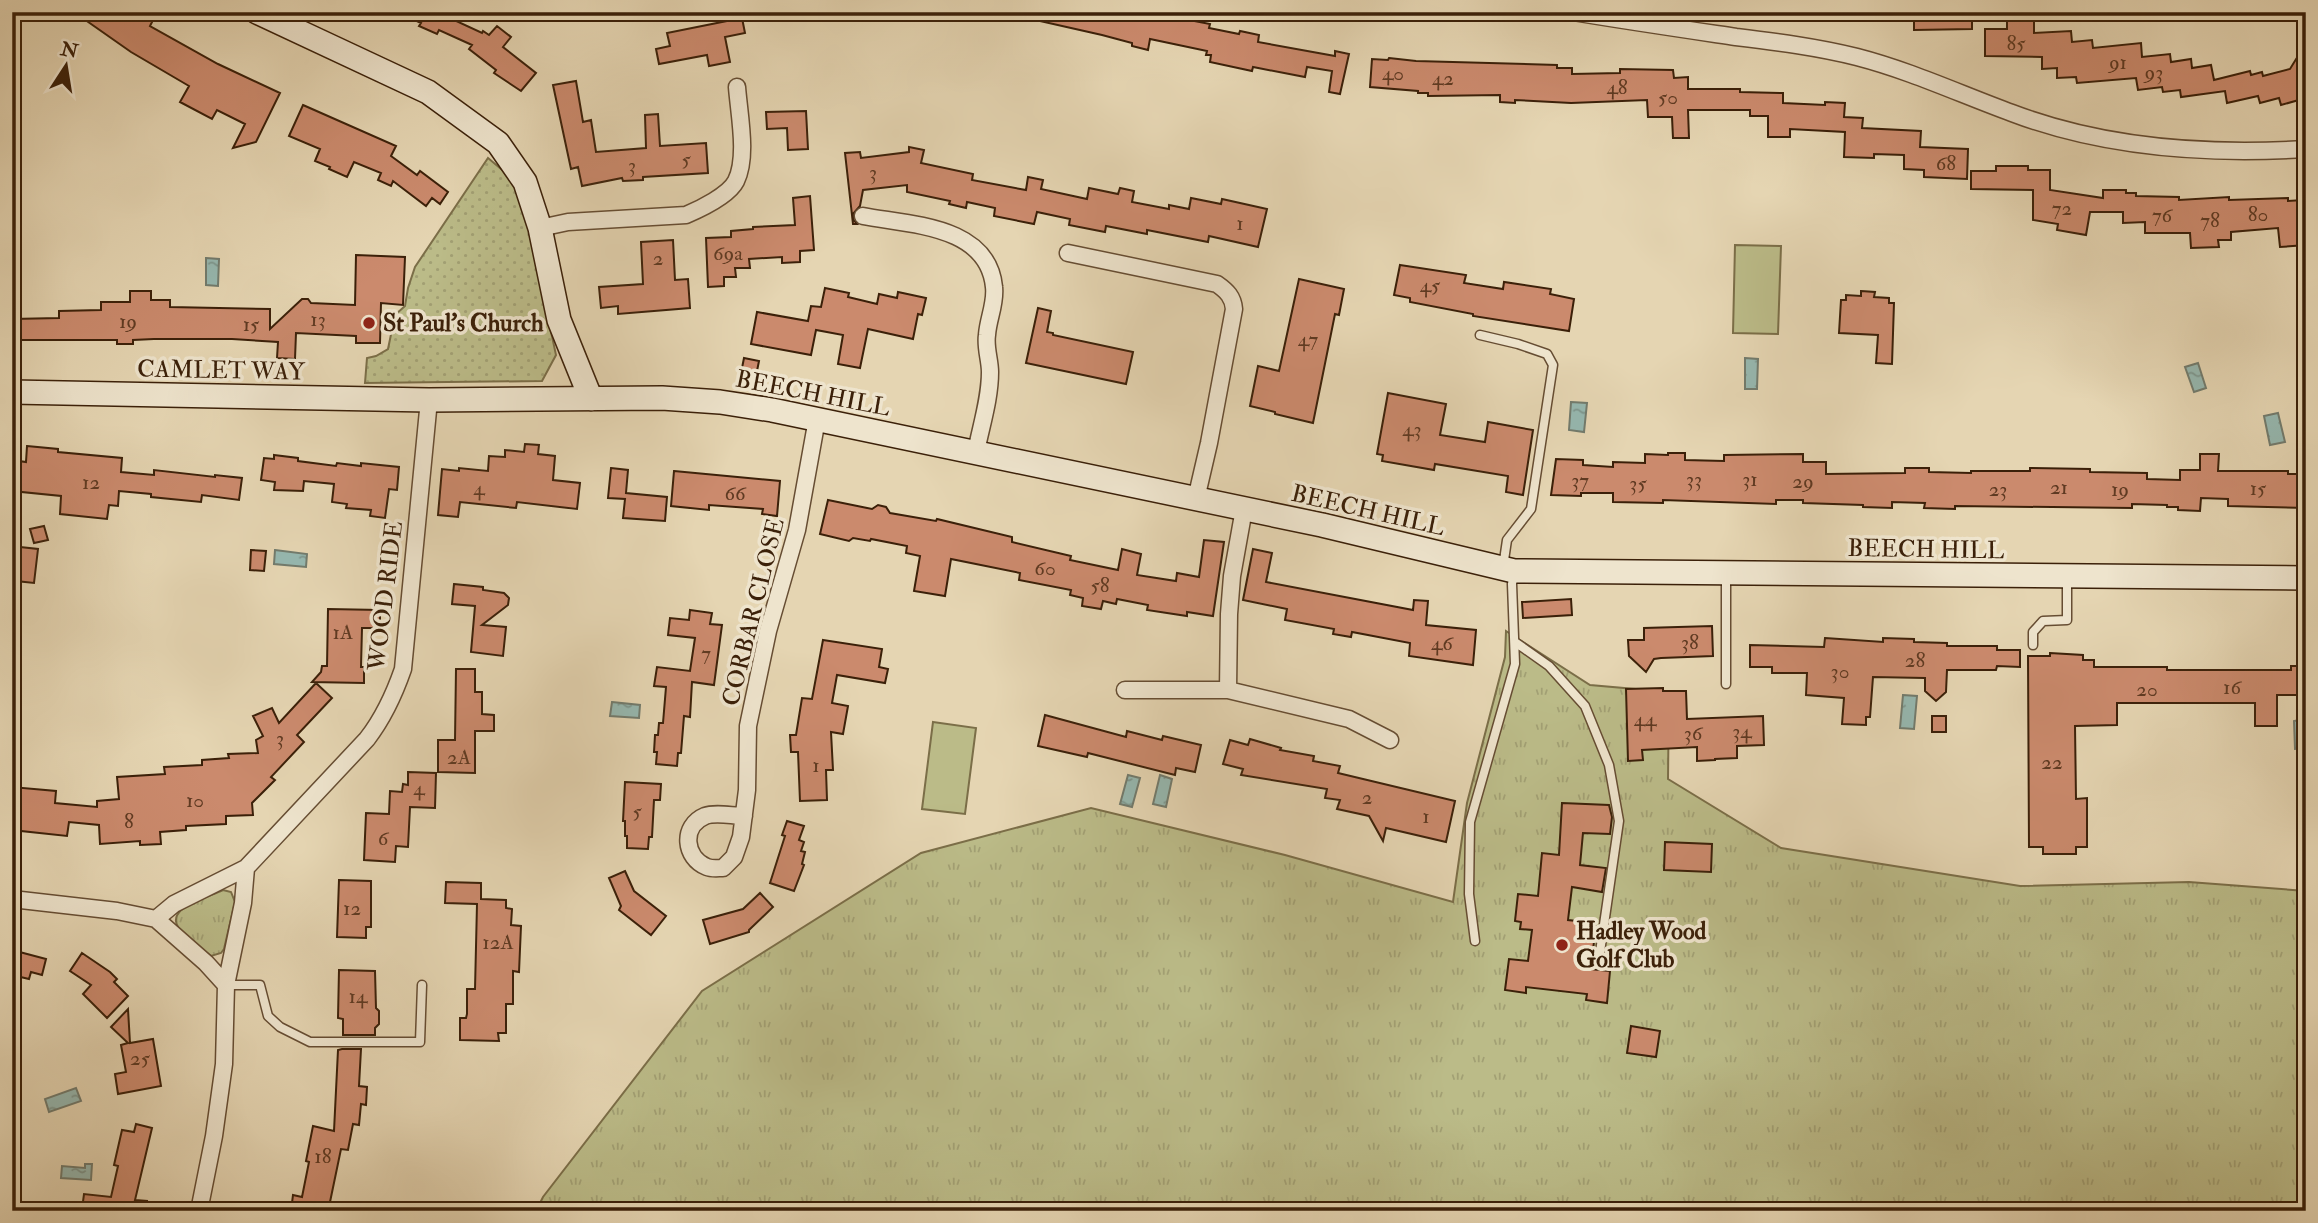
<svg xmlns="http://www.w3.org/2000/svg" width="2318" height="1223" viewBox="0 0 2318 1223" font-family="'IM FELL Double Pica',serif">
	<defs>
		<pattern id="grass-tufts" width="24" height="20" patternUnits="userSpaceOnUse" patternTransform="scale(1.75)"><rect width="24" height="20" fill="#bb8"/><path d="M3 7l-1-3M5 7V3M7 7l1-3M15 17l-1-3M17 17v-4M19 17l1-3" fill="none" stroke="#a2a074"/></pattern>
		<pattern id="park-dots" width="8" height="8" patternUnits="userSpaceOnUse" patternTransform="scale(1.75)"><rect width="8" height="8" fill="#bb8"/><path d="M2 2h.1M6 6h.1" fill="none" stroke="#a2a074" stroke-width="1.8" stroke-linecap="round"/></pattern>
		<pattern id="water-ripples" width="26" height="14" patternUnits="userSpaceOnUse" patternTransform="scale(1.75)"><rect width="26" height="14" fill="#96b8b0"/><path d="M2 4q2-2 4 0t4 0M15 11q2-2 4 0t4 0" fill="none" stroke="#7c958d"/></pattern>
	</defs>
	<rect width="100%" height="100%" fill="#e5d5b2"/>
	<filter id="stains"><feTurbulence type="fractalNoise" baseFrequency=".00286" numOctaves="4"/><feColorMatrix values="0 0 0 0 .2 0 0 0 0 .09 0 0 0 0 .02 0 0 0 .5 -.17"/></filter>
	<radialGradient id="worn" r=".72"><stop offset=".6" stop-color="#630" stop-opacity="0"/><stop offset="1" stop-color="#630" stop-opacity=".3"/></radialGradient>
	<path fill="url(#grass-tufts)" stroke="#7b6e48" stroke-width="2" d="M1506 631 1590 685 1669 692 1668 779 1781 848 2020 886 2189 882 2306 891V1211H536L543 1197 702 991 921 853 1091 808 1285 855 1453 902 1467 803 1505 657Z
		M223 890 231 892 235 902 224 949 221 953 211 956C202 950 194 942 185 935 156 910 204 899 223 890Z"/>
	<path fill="url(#park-dots)" stroke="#7b6e48" stroke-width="2" d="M488 158 520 185 556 355 542 381 365 383 367 358 376 356 388 349 395 315 405 306 408 288 415 267Z"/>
	<path fill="#bb8" stroke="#7b6e48" stroke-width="2" d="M1735 245 1781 246 1778 334 1733 333Z
		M933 722 976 728 965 814 922 809Z"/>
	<path fill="url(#water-ripples)" stroke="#727b6d" stroke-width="2" d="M206 258 219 259 218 286 206 285Z
		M1745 358 1758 359 1757 389H1745Z
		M2198 363 2206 388 2194 392 2185 367Z
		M1571 402 1587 403 1584 432 1569 430Z
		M2278 413 2285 442 2270 445 2264 416Z
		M275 550 307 554 306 567 274 564Z
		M1903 695 1917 696 1914 729 1900 728Z
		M612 702 640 705 639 718 610 716Z
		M2304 719 2306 748 2295 749 2294 721Z
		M1128 775 1140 778 1132 807 1120 804Z
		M1160 775 1172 779 1166 807 1153 804Z
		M76 1088 81 1101 49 1112 45 1099Z
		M85 1164H92L91 1180 61 1178 62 1166 85 1168Z"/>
	<path fill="#cb8a6d" stroke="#3b2009" stroke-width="2" d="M74 12H138L152 22 150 26 218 64 280 93 256 142 233 148 245 124 217 110 212 119 180 102 189 86 131 52Z
		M398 12H457L454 20 482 33 483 31 489 35 497 26 511 37 503 47 536 73 521 91 494 73 496 70 469 49 472 45 439 30 437 34 419 26 421 23Z
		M1032 12H1148L1210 24 1209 28 1239 34 1240 31 1259 35 1258 42 1335 56V51L1349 54 1340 94 1329 92 1332 71 1307 67 1305 77 1253 67 1252 71 1210 62 1211 55H1206L1207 51 1150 39 1148 50 1132 46V43L1102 35 1031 19Z
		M1914 12H1972V29L1914 30Z
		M2007 17H2034V33L2071 31 2072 42 2092 40 2093 48 2141 43 2142 57 2170 54 2171 62 2191 59 2192 68 2211 65 2214 80 2250 71 2251 75 2262 72 2263 76 2290 69 2306 43V98L2281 105 2279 98 2260 103 2258 96 2227 103 2225 91 2181 97 2180 90 2163 92 2162 87 2138 90 2136 78 2077 83 2076 77 2057 78V68L2042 69V57L1985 56V29H2007Z
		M742 18 745 33 725 37 730 62 709 66 707 55 659 64 656 49 670 46 667 33Z
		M1389 58 1416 61 1557 65V68H1572V74L1620 73V69L1673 70 1674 78 1688 77V89H1740V92L1783 93V103L1825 105V102L1845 103 1844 117 1863 118 1862 128 1921 131 1920 147 1968 149 1967 179 1924 177V170L1904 169V155L1874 154V158L1844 157 1845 132 1790 129V137H1768V116H1750V110H1688L1689 138H1673L1672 117H1648L1647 100 1571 103 1515 100V103L1500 102V95L1428 96V93H1418V91L1370 87 1372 59 1388 60Z
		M576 81 583 122 591 120 596 152 646 148 645 115 658 114 660 146 706 143 708 173 643 177V180L623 181 622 178 582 186 578 167 571 169 553 85Z
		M303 105 396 146 391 156 417 175 420 171 448 192 440 204 432 198 426 206 393 181 391 186 378 180 381 173 354 162 347 177 329 169 330 167 315 161 320 149 289 136Z
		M806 111 808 149 788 150 787 128 767 129 766 112Z
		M909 147 924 150 921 163 973 174 972 180 1026 190 1028 177 1043 180 1041 189 1087 199 1089 188 1118 194 1120 188 1134 191 1132 202 1169 209V205L1189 209 1191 198 1221 204 1222 199 1267 209 1258 247 1209 236 1208 242 1147 230V234L1106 226 1105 232 1069 225 1070 219 1037 212 1034 224 994 216 995 208 967 202 966 208 949 204 950 201 907 192V185L863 190 860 206 853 214V219L857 224H853L845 153 860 152 861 158 909 152Z
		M1996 166H2028V170H2050V190L2103 198V190H2126V193H2136V196L2179 197V200L2229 197V200L2288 198V201L2303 200 2306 245 2280 247 2278 228 2231 232V240H2218L2219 247 2191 248 2190 233H2145V222L2123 223V212H2090L2086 235 2057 230 2058 224 2033 220V190L1971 189V171H1996Z
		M810 196 814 250 800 251V262L782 263V257L749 259 750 268H735L736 277H724V286L708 287 706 238 731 237V231L753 229V227L795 225 793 198Z
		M673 240 675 280 688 279 690 308 618 314V306L601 308 599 287 643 284 641 242Z
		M356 255 405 257 403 305 381 303 380 343H356V336L296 333 295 359 277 358 278 342 232 339H154L133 340V344H117V340H12V319L59 318V311L101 310V302H130V291H151V300H170V307L270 309V329L302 299H308L311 303 355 305Z
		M1400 265 1466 275 1464 283 1503 289 1504 282 1551 289 1550 294 1574 299 1569 331 1473 316V314L1410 302V298L1394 295Z
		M1299 279 1344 289 1339 315 1335 314 1313 423 1275 414V412L1250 406 1258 366 1279 371Z
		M825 288 849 293 848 297 877 304 879 294 897 298 898 292 926 298 922 315 918 314 913 339 868 329 860 368 838 364 843 335 816 330 811 355 751 344 757 312 808 321 811 306 821 307Z
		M1861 291 1875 292 1874 297 1889 298V303H1894L1892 364 1876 363 1878 335 1839 333 1841 300H1846V295L1861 296Z
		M1038 308 1051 311 1047 332 1053 333V335L1133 352 1126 384 1026 363Z
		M744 358 759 361 756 376 741 373Z
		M1388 393 1446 404 1440 435 1485 442 1488 422 1533 430 1523 495 1506 492 1508 476 1435 464 1434 470 1382 461 1383 455 1377 454Z
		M525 444 539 445 538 454 555 456 553 480 580 483 577 509 517 502 516 508 460 502 458 517 438 515 442 469 459 471V468L488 471 489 456 505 457V450L524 452Z
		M27 446 58 449V452L122 458 121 472 154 475V470L215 477V475L242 478 239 500 202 495 201 502 151 497V494L119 491 118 506 109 505 107 519 60 514 61 496 12 491V460L26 462Z
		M1668 453H1685V460L1724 461V455L1803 454V462H1826V474L1905 473V468H1929V472L1971 473V471H2030V468L2090 469V472L2147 473V479L2180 480V470H2200V454H2219L2218 471H2288V474H2306V508L2228 506V499L2201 498 2200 511 2178 510V507H2167V505L2132 504V508L1955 506V509L1924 508 1925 503 1892 502V508L1863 507V505L1803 503V500H1776V504L1663 500V503L1613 502V493H1581V496L1551 495 1556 459 1583 460V465L1613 467V462L1645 463V454L1668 455Z
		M274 455 298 458V461L336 466 337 463 361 466V463L399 467 397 490 389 489 385 518 370 516 371 510 346 508 347 504 332 502 334 484 304 481 303 491 274 490 275 482 261 480 264 458 274 459Z
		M611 468 628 470 626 493 667 497 665 521 623 518 625 499 608 498Z
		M674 471 780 481 777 516 762 514 763 509 709 505V510L671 506Z
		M828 500 872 509 878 505 886 507 890 513 936 521 937 519 1012 537V542L1071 556 1070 560 1118 570 1122 549 1141 554 1137 575 1176 581 1177 573 1199 577 1204 540 1224 542 1213 616 1187 612V616L1147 610 1148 605 1117 599 1116 604 1103 601 1101 609 1082 606 1083 598 1070 595 1071 590 1019 580 1020 573 951 559 945 596 914 591 920 556 906 553 907 546 871 539 870 541 853 538 849 541 820 534Z
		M44 526 48 540 34 543 30 529Z
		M20 547 38 549 34 583 16 581Z
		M1253 549 1272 553 1266 582 1413 610 1414 600 1428 601 1426 625 1476 630 1473 665 1409 656 1410 643 1352 632 1351 637 1333 634 1334 629 1285 620 1287 609 1243 600Z
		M251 550 266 551 264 571 250 570Z
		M454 584 483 587V590L504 593 509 598 508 605 482 625 506 627 503 656 471 652 475 606 452 604Z
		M1571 599 1572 615 1523 618 1522 602Z
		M328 609 380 610V628H362L361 667H364V683L312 682 321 672 322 666H327Z
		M690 610 712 613 710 624 722 625 714 685 692 682 690 717 684 716 681 753H678L677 766 656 764 657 752H654L655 735H658L659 723H663L666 687 654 686 657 667 690 671 695 638 668 635 670 618 689 620Z
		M1712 626 1713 656 1661 658 1654 659 1646 672 1629 656 1628 640H1644V628Z
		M1825 638 1883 642V638L1914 639V642L1947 643V646H1997V650H2020V667L1997 666 1996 670H1947L1946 692 1936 701 1925 691V678L1873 677 1870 717H1866V725L1842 724 1844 698 1806 695 1807 673H1772V667H1750V645L1824 647Z
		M823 640 882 649 879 667 888 669 885 683 837 675 832 703 848 706 843 734 831 732 833 770H826L827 800 800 801 798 752H791L790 735H796L802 698 812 699Z
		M2050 653 2083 655V660H2094V667H2167V670H2291V666H2306V695H2277V726H2255V703H2117V725L2075 726 2076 799 2087 798V847H2076V854H2043V847H2029L2028 656H2050Z
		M456 669H475V692H482V714L494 715V731H475V773L438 772V740H455Z
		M316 683 332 698 297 735 304 742 271 777 275 780 252 803 253 815 226 816V824L186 826V830L160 832 161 844 140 845V841L100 844 99 825 69 822 67 836 12 830V787L56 791 55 803 97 807V801L119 799 117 777 165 774 164 767 202 765V760L229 758 228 754 258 753 256 740 263 736 253 716 272 708 279 723Z
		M1663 688V691H1686L1687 719 1763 716 1764 745 1737 746V758L1715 759V760L1697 761V747L1642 750 1643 760 1628 761 1626 689Z
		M1045 715 1126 737 1127 731 1162 740 1163 736 1201 745 1195 772 1176 768 1175 775 1088 753 1087 757 1038 746Z
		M1932 716H1946V732H1932Z
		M1250 739 1281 748 1280 750 1314 756 1313 761 1340 766 1338 773 1455 801 1446 842 1386 828 1383 841 1369 816 1337 809 1340 800 1325 798 1327 789 1241 775 1243 769 1223 764 1230 740 1248 745Z
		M408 772 436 773 435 808 410 807 408 847 396 846 395 862 364 860 366 813 389 814 390 791 402 792 403 784 408 785Z
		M625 782 661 784 660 800H654L652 837H649L648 849 627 848V836H625V821H623Z
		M1562 803 1609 805 1612 817 1610 834 1583 833 1580 865 1606 868 1602 892 1572 887 1568 920 1596 923 1591 969 1610 971 1607 1003 1586 1000 1587 994 1526 987V993L1505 990 1509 959 1528 961 1532 930 1520 929 1521 922 1515 921 1518 894 1538 896 1542 853 1559 855Z
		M787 821 804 826 799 840 804 842 801 851 805 852 802 864 804 865 794 891 770 883 785 836 782 835Z
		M1665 842 1712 844 1711 872 1664 870Z
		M625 871 634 891 666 916 651 935 619 910 621 906 609 878Z
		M339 880 371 881V927H366V938L337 937Z
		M446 882 481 883V899L506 900V908L512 909 511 925 521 926 519 972 513 971V1004H506V1033H498L499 1041 460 1040V1018H466L467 1014V989H475L477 904 445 903Z
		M760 893 773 907 749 930V932L710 944 703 920 743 909Z
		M12 950 46 959 42 975 31 972 29 979 12 975Z
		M82 953 110 972 117 979 114 982 128 996 107 1018 83 994 91 985 70 971Z
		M339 970 375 971 376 1008 379 1011V1024L375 1028V1035H343V1019L338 1018Z
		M128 1009 130 1043 153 1039 161 1086 118 1094 115 1074 126 1072 121 1045 128 1043 111 1027Z
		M1631 1026 1660 1031 1656 1057 1627 1053Z
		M342 1049H361L359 1086 367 1087 366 1105 361 1104 359 1125 353 1124 348 1150 341 1149 330 1202 337 1203V1211H291L293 1195 302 1197 309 1162 306 1161 313 1126 334 1131 338 1050Z
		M136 1124 152 1128 135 1200 147 1201 146 1211 82 1209 84 1194 111 1197 118 1166 114 1165 122 1130 134 1132Z"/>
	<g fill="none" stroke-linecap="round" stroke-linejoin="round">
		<g stroke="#664d33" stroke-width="11">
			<path id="lane" d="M1480 335 1518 344 1547 354 1553 365 1531 509 1507 540 1503 567
				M1726 577V684
				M1515 642 1549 666 1585 706 1609 765 1619 821 1600 952
				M2033 645V632L2043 621 2067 620V577
				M1475 941 1469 894 1470 822 1515 664 1512 584 1514 573
				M226 985H260L268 1016 280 1027 310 1042H420L422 985"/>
		</g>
		<g stroke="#664d33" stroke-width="19">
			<path id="street" d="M1573 12C1627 21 1682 29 1736 37 1777 42 1817 47 1857 57 1911 71 1960 94 2012 113 2104 148 2208 155 2306 149
				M863 216C910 225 988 225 994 287 996 303 988 319 987 335 985 347 990 360 990 372 990 399 981 426 976 452
				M540 228 568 222 686 215C700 209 729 195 736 181 748 157 739 114 737 87
				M1068 253 1217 284C1227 291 1233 297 1234 309L1209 443 1196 499
				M1244 509 1232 576 1229 614 1228 690 1349 719 1390 740
				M1125 690H1228
				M744 816C732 816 716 812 705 816 681 826 684 858 707 867 712 869 718 868 723 868L734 857 741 837 747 790 748 726 768 631 797 530 817 419
				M12 899 117 911 156 919 206 963 226 985
				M156 919 174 904 246 868 367 739C384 717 394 695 403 669L429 400
				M199 1211 214 1136 224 1064 226 985 243 903 246 868"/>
		</g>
		<g stroke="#3b2009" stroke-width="26">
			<path id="secondary" d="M257 12 428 92 498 143 525 182 540 228 559 320 591 399
				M12 392 429 400 662 398 720 402 772 410 1322 525 1514 571 2306 578"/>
		</g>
		<use href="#lane" stroke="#eee4cd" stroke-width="8"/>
		<use href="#street" stroke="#eee4cd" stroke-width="16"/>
		<use href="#secondary" stroke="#eee4cd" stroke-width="23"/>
	</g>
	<g fill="#8f2418" stroke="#eee4cd" stroke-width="2.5">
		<circle cx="369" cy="323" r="7"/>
		<circle cx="1562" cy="945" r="7"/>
	</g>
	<g text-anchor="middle" stroke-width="7" stroke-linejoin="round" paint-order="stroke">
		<g font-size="21" fill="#5f3a22">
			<text x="2016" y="50">85</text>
			<text x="2118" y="69">91</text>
			<text x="2154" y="79">93</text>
			<text x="1393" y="80">40</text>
			<text x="1443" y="85">42</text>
			<text x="1617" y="94">48</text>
			<text x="1668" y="104">50</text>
			<text x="686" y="166">5</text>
			<text x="1946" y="170">68</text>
			<text x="632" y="172">3</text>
			<text x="873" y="179">3</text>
			<text x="2062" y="215">72</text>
			<text x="2258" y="221">80</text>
			<text x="2162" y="222">76</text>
			<text x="2210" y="227">78</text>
			<text x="1240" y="230">1</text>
			<text x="728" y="260">69a</text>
			<text x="658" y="265">2</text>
			<text x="1430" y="292">45</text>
			<text x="318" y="326">13</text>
			<text x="128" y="328">19</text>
			<text x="251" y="331">15</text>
			<text x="1308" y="346">47</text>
			<text x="1412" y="436">43</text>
			<text x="1694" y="486">33</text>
			<text x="1750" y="486">31</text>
			<text x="1580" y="487">37</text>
			<text x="1803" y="488">29</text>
			<text x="91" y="489">12</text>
			<text x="1638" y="490">35</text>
			<text x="2059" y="494">21</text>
			<text x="479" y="495">4</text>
			<text x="2258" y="495">15</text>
			<text x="1998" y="496">23</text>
			<text x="2120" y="496">19</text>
			<text x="735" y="500">66</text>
			<text x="1045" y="575">60</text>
			<text x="1100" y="592">58</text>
			<text x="343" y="639">1A</text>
			<text x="1690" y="649">38</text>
			<text x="1442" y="650">46</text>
			<text x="706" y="660">7</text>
			<text x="1915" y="667">28</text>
			<text x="1840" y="678">30</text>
			<text x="2232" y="694">16</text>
			<text x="2147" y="696">20</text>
			<text x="1645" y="726">44</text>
			<text x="1742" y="738">34</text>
			<text x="1693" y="740">36</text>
			<text x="280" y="745">3</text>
			<text x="459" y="764">2A</text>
			<text x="2052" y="769">22</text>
			<text x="816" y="772">1</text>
			<text x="419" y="795">4</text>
			<text x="1367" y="804">2</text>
			<text x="195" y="807">10</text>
			<text x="637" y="818">5</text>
			<text x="1426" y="823">1</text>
			<text x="129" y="828">8</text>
			<text x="383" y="845">6</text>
			<text x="352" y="915">12</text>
			<text x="498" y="949">12A</text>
			<text x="358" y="1003">14</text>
			<text x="140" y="1065">25</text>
			<text x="323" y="1163">18</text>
		</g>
		<g font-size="24" font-weight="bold" fill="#3b2009" stroke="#eee4cd" text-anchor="start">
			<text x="383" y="331">St Paul's Church</text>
			<text x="1576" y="939">Hadley Wood<tspan x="1576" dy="28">Golf Club</tspan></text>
		</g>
		<g font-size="24" fill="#3b2009" stroke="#eee4cd">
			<text transform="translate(221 370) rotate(1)" y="8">CAMLET WAY</text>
			<text transform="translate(813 393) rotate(11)" y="8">BEECH HILL</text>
			<text transform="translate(1368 510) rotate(13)" y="8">BEECH HILL</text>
			<text transform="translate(1926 549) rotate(1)" y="8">BEECH HILL</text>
			<text transform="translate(385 596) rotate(-83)" y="8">WOOD RIDE</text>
			<text transform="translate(753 612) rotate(-76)" y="8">CORBAR CLOSE</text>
		</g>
	</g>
	<rect width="2318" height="1223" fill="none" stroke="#e5d5b2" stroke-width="42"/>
	<rect x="14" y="14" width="2290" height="1195" fill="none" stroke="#3b2009" stroke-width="3.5"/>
	<rect x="21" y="21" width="2276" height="1181" fill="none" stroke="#3b2009" stroke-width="2"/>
	<g transform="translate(66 66) rotate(12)" stroke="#eee4cd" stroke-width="5" paint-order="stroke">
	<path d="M0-5L12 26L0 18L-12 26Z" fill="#3b2009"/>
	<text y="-10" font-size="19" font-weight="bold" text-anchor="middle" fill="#3b2009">N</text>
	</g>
	<rect width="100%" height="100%" filter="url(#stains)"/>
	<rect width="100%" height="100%" fill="url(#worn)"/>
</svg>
